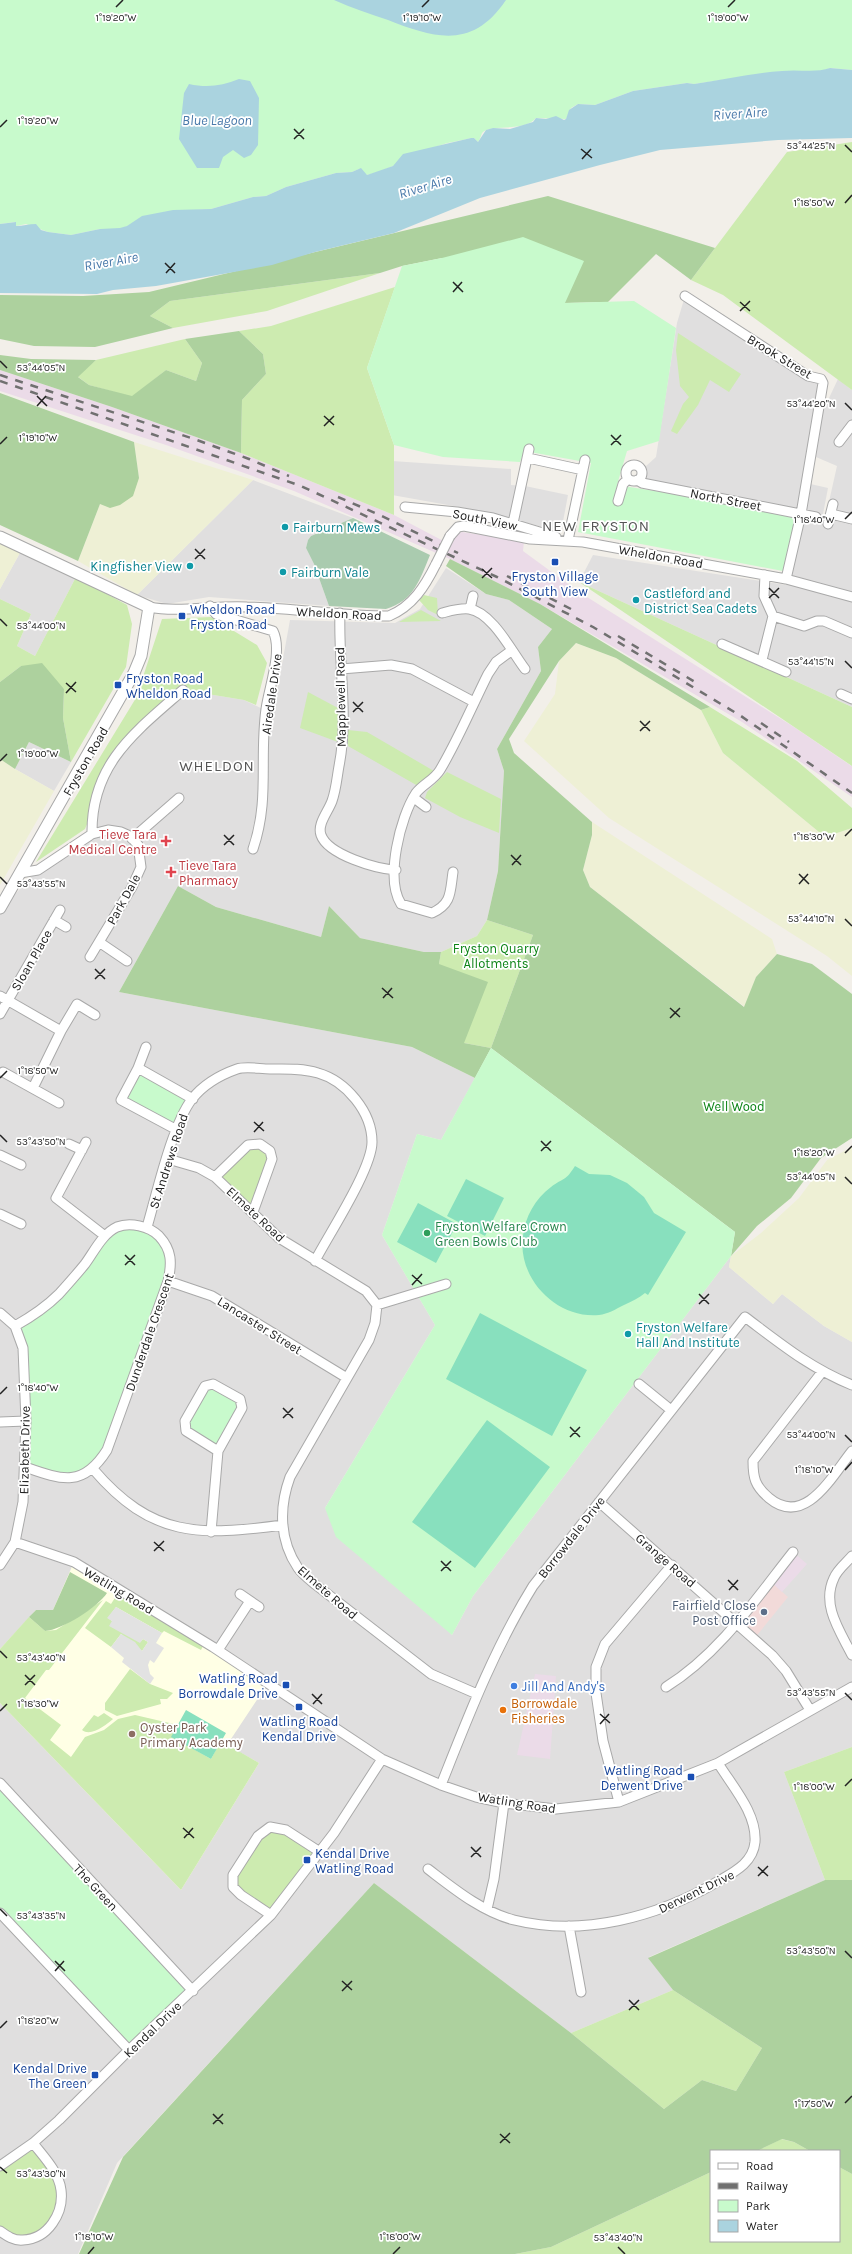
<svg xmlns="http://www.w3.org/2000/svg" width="852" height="2254" viewBox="0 0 852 2254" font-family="Karla,sans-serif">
	<rect width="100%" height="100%" fill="#f2efe9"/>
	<path fill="#e0dfdf" d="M685 296 817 378 824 390 806 483 828 488 822 519 642 483 645 467 656 457 677 323Z
		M838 379 852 390V707L579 582 593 555 786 585 804 519 824 524 837 466 816 457 822 413Z
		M392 461 511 469V485L525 486 568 495 561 532 487 512 392 495Z
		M253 480 353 518 311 536 308 540 306 548 314 564 329 606 209 597 167 604 137 595Z
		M21 551 76 577 35 656 17 646 31 614 0 599V589Z
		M446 568 486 594 509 600 552 629 538 647 541 671 497 749 504 771 498 871 487 920 477 936 441 952H424L360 938 329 906 321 937 216 907 178 886 119 992 412 1047 475 1078 441 1140 417 1134 382 1235 435 1325 325 1508 452 1635 473 1596 731 1256 729 1267 773 1304 782 1294 824 1326 852 1342V1747L784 1772 825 1880 649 1957 673 1990 571 2033 374 1883 117 2163 78 2254H0V910L38 870 92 834V812L113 759 183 690 244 700 273 714 290 620 395 623 420 609Z
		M29 742 71 762 54 791 15 769Z"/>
	<path fill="#f2dad9" d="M770 1581 788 1597 754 1639 737 1622Z"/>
	<path fill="#ebdbe8" d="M0 370 112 407 241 453 394 515 451 545 457 534 462 532 524 541 523 551 579 592 794 727 850 765 852 766V797L742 722 540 604 450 559 294 491 166 445 0 391Z
		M793 1552 807 1564 782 1592 770 1581Z
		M535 1674 556 1676 550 1759 517 1755Z"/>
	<path fill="#ffffe5" d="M74 1562 268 1683 227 1745 259 1763 181 1890 0 1703V1649L36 1610H53Z"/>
	<path fill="#eef0d5" d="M134 442 253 480 137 595 78 561 100 504 139 478Z
		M0 542 21 551 0 589Z
		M576 643 616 658 701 710 723 753 825 837 852 828V976L827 956 609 818 524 741 555 694 559 661Z
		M0 759 15 769 54 791 0 885Z
		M592 822 772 939 777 954 756 977 745 1007 590 887 583 870 592 835Z
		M852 1147V1342L824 1326 782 1294 773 1304 729 1267 731 1256 761 1233 799 1198 827 1160Z"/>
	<path fill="#cdebb0" d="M852 142V390L723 295 691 280 787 152Z
		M380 273 267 311 173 328 150 316 170 301Z
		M395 287 367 368 394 445V515L241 453 242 400 266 374 263 354 239 331 271 326Z
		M678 333 741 374 729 392 710 380 698 405 677 434 671 431 683 404 689 397 680 386 676 350Z
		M185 339 202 363 196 381 166 370 132 397 89 385 77 376 96 360Z
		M76 577 127 605 132 624 126 667 71 762 63 718 64 689 21 666 0 682V599L31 614 17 646 35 656Z
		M579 582 852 707V766Z
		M424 595 437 598 438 615 428 610 419 600Z
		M421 610 441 621 399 622Z
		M211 617 257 645 267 663 256 705 244 700 183 690 113 759 85 829 36 862 136 698 162 619Z
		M308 692 338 708V742L300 728Z
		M710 707 797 761 852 808V828L825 837 723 753 701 710Z
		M348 730 367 732 434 771 418 786 348 746Z
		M447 772 501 799 499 833 460 817 425 798 427 792Z
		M487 920 533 935 491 1048 464 1043 439 964 441 952 477 936Z
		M248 1145 270 1151 253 1212 215 1177Z
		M120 1590 203 1646 201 1650 164 1631 162 1633 116 1607 108 1618 140 1642 143 1639 148 1642 142 1651 121 1634 111 1647 85 1628 106 1601 111 1604Z
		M103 1600 49 1670H46L25 1698 61 1725 50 1740 71 1757 85 1737 104 1730 118 1719 135 1715 178 1725 172 1737 211 1759 221 1741 259 1763 181 1890 0 1703V1649L29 1617 45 1631 56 1630Z
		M130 1669 150 1684 173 1693 167 1699H160L161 1704 117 1716 105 1710V1703Z
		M104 1713 113 1719C106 1725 91 1737 82 1730L94 1715 98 1717Z
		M852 1747V1880H825L784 1772Z
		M270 1827 320 1852 271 1915 241 1895 233 1875Z
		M673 1990 762 2048 736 2091 702 2080 664 2109 571 2033Z
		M781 2139 794 2142 810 2151H757Z
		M33 2143 61 2189 51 2226 22 2240 0 2231V2166Z
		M839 2167 852 2174V2254H515L551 2247 711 2172V2241H839Z"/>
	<path fill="#add19e" d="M548 196 715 248 691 280 656 254 608 302 564 303 442 258 402 266 380 273 170 301 150 316 173 328 95 347 34 346 0 339V295L83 296 149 292Z
		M239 331 263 354 266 374 242 400 241 453 112 407 0 370V355L31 359 96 360 78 377 89 385 132 396 166 370 196 381 202 363 185 339Z
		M0 393 134 442 139 478 133 496 120 505 110 508 100 504 78 561 0 525Z
		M450 559 540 604 710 707 701 710 616 658 576 643 559 661 509 739 514 753 592 822V835L583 870 590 887 744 1007 756 977 777 954 812 964 852 994V1138L821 1158 791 1198 757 1226 731 1256 735 1232 491 1048 475 1078 412 1047 119 992 178 886 216 907 321 937 329 906 360 938 424 952H441L439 964 488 982 464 1043 491 1048 533 935 487 920 498 871 504 771 497 749 541 671 538 647 552 629 509 600 486 594 446 566Z
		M42 663 64 689 63 718 71 762 29 742 15 769 0 759V682L21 666Z
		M70 1572 107 1593C98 1607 62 1630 45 1631L29 1617 36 1610H53Z
		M825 1880H852V2174L839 2167V2151H810L794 2142 782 2139 757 2151H711V2172L551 2247 515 2254H79L123 2157 374 1883 571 2033 664 2109 702 2080 736 2091 762 2048 673 1990 648 1958Z"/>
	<path fill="#aacbaf" d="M353 518 430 555C420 579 414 601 386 609L329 606 314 564 306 548 308 540 311 536Z"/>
	<path fill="#c8facc" d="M0 0H852V70L830 68 822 71H783L694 84 687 83 633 91 595 105 578 104 571 108 566 119 536 118C523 133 490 123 482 133 481 136 480 139 478 142L474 138H471C460 141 448 142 438 146 414 155 392 169 367 175L359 169 352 172 336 173 286 187 266 196 253 197 211 209 164 212 120 229H100L71 235 48 232 26 224 16 226 15 222 0 224Z
		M523 237 584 261 565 303 634 301 676 328 659 441 627 451 617 485 801 514 788 572 578 532 591 463 524 451 520 462 443 457 394 445 367 368 402 266 442 258Z
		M491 1048 735 1232 731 1256 473 1596 452 1635 336 1537 325 1508 435 1325 382 1235 417 1134 441 1140Z
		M138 1068 193 1099 177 1130 121 1100Z
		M132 1225 157 1234 172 1264 100 1461 72 1478 25 1467 23 1348 15 1326 36 1313 105 1236Z
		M213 1384 240 1399 242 1408 218 1451 186 1431 185 1421 205 1386Z
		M0 1781 193 1991 129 2050 0 1910Z"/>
	<path fill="#88e0be" d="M575 1166 589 1174 610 1175 627 1183 644 1197 654 1213 686 1232 648 1295 645 1293C639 1298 632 1301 624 1305 616 1309 608 1314 599 1315 556 1319 517 1278 523 1236 525 1217 535 1199 551 1187 564 1177 565 1182 575 1166Z
		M466 1179 504 1198 485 1236 447 1216Z
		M418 1203 457 1224 436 1263 397 1242Z
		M480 1313 587 1370 552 1436 446 1379Z
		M487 1420 550 1467 475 1568 412 1522Z
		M186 1710 226 1733 211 1759 171 1737Z"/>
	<path fill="#e2e2e2" d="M116 1607 162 1633 156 1643 164 1648 154 1663 150 1660 148 1665 150 1674 154 1678 150 1684 122 1662 124 1658 111 1647 121 1634 135 1642 142 1651 148 1642 143 1639 140 1643 109 1626 112 1621 107 1618Z"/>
	<path fill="#aad3df" d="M334 0H506C473 49 436 39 388 20 370 14 352 8 334 0Z
		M830 68 852 70V138L778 140 660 150 600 165 480 198 394 233 315 252 272 265 156 286 113 290 97 294 0 293V224L16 222V226C23 226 29 224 36 224L41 230 48 232 71 235 100 229 120 228 127 226 142 216 173 210 211 209 253 197 266 196 286 187 336 173 352 172 361 168 367 175 393 166 403 154 471 138H474L478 142 486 130 493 128 510 129 533 122 536 118 546 119 556 116 564 120 566 119 569 110 578 104 595 105 633 91 687 83 694 84C723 80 753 73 782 71 798 69 816 73 830 68Z
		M239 79 250 81 259 98 258 145 251 155 244 158 233 150 223 157 219 168H197L179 139 184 93 189 84C207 88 222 86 239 79Z"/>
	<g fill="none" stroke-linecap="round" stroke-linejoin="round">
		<g stroke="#a9a9a9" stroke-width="11">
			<path id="minor" d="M839 442 852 425
				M528 458 583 470
				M626 473a8 8 0 1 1 16 0a8 8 0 1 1-16 0Z
				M637 480 642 483 816 517
				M618 501 623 484 628 479
				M405 507 457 512 493 518 556 537
				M831 514 852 519
				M513 523 529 449
				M828 524 833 504
				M450 536 458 527 464 526 530 539 583 542 786 579 801 514 823 383 821 379 808 376 685 296
				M568 540 585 460
				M786 579 852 597
				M210 606 216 614 273 631C283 651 269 687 266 709 259 759 270 799 253 849
				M149 607C178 613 216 605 247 607 294 608 342 616 389 616 413 606 425 586 436 564
				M470 609 473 596
				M340 613C338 664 349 715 339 766 337 777 336 790 332 801 328 812 317 824 321 835 328 855 377 869 396 870
				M442 613C450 611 460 608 469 609 492 612 512 652 525 669
				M773 616 804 626 817 621H824L852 633
				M722 644 786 672
				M762 660 773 616 764 596 765 575
				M341 669 391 665 412 669 474 702
				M841 694 852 699
				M414 798 426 807
				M92 834C91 764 135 732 183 690
				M132 839 179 798
				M453 872C450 892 452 904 432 913L401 904C385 879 400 817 416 793 423 784 434 780 440 770 458 740 472 706 488 674L496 662 511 651
				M20 873 38 870 92 834 108 830 121 832 130 836 138 845 141 867 132 887 90 957
				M54 920 66 927
				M99 942 127 961
				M0 996 61 1031
				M0 1014 60 910
				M138 1068 146 1047
				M3 1072 59 1103
				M33 1088 61 1031 77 1004 95 1015
				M177 1130 121 1100 138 1068 193 1099
				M86 1142 56 1198 105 1236
				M69 1144 82 1150
				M0 1155 21 1165
				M168 1159 199 1168 215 1177 279 1238 366 1291 377 1305 375 1323 369 1340 290 1477C279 1507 279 1540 298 1568 302 1574 310 1580 316 1585L431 1674 477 1694
				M215 1177 248 1145 260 1144 270 1151 272 1159 253 1212
				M0 1214 21 1224
				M147 1227C157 1193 172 1125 192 1099 203 1085 220 1075 237 1069 246 1066 260 1069 270 1069 285 1069 302 1068 318 1073 346 1081 372 1112 372 1142 372 1169 329 1234 315 1261
				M168 1281 212 1296 347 1378
				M377 1305 446 1284
				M0 1313 15 1326 23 1348 26 1421 23 1502 15 1542 0 1565
				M15 1326C31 1317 46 1307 59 1294 68 1284 77 1274 85 1264 94 1252 102 1234 117 1227 130 1222 149 1226 159 1236 172 1250 172 1263 168 1281L107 1450C83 1488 62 1480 25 1467
				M822 1372 753 1461C753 1478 755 1486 769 1498 805 1528 832 1476 852 1451
				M639 1384 671 1410
				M0 1422 26 1421
				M93 1469C152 1538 199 1536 283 1525
				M599 1502 772 1655 786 1671 810 1710
				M211 1532 218 1451 242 1408 240 1399 213 1384 205 1386 185 1421 186 1431 218 1451
				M15 1542 74 1562 213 1647 382 1759 441 1785 476 1797 504 1803 556 1809 619 1802 718 1763 852 1687
				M852 1556C846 1563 837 1570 834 1578 821 1605 840 1631 852 1655
				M240 1594 259 1607
				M218 1650 250 1601
				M666 1687C719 1654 755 1600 793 1552
				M0 1783 193 1991
				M441 1785C468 1717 494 1649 533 1586L745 1317C781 1344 810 1368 852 1385
				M619 1802 603 1741 596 1693V1667L605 1644 672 1565
				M428 1869C453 1888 482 1912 514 1920 583 1937 657 1917 717 1882 734 1872 753 1863 755 1842 757 1813 732 1786 718 1763
				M487 1909 494 1879 504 1803
				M0 1913 129 2050
				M271 1915 241 1895 233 1887V1875L258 1836 270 1827 286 1830 320 1852
				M569 1926 581 1992
				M0 2166 33 2143 59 2120 129 2050 271 1915 334 1833 382 1759
				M0 2231C7 2236 14 2241 23 2240 48 2239 64 2213 61 2190 59 2172 43 2156 33 2143"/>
		</g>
		<g stroke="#a9a9a9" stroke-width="13">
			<path id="tertiary" d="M0 537 149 607 141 656 134 673 0 908"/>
		</g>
		<use href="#minor" stroke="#fff" stroke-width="9"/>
		<use href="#tertiary" stroke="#fff" stroke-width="11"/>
		<path stroke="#707070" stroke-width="2.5" stroke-dasharray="8 8" stroke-linecap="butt" d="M0 375 194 439 249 459 289 476
			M0 381 301 486 497 577 593 627 741 716 852 793
			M338 497 382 516 458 553
			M507 576 571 609
			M618 636 700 685
			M761 723 789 742"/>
		<g stroke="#a9a9a9" stroke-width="11" stroke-linecap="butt">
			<path id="minor-bridge" d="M436 564 450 536"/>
		</g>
		<use href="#minor-bridge" stroke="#fff" stroke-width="9"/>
	</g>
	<path fill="none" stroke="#222" stroke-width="1.5" d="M116 7 123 0M422 7 429 0M728 7 735 0M0 127 7 120M294 129 304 139M294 139 304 129M845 145 852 152M581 149 592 158M582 159 591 149M845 203 852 195M165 263 175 273M166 273 175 263M453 282 463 292M453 292 462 282M740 302 750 311M740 311 750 301M0 361 7 368M37 396 47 406M845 403 852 410M37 406 46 396M324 416 334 425M324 426 334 416M611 435 621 445M0 444 7 437M611 445 621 435M845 519 852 512M195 549 205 559M195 559 205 549M482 569 492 578M482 578 492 568M769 588 779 598M769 598 779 588M0 619 7 626M845 661 852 668M66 683 76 692M66 693 76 682M353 702 363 712M353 712 363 702M640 721 650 731M640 731 650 721M0 761 7 754M224 835 234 845M845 836 852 829M224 845 234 835M511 855 521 865M512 865 521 855M799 874 809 884M0 877 7 884M799 884 808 874M845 919 852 926M95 969 105 979M95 979 105 969M382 988 393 998M383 998 392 988M670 1008 680 1017M670 1018 680 1008M0 1078 7 1071M254 1122 264 1131M254 1132 263 1122M0 1135 7 1142M541 1141 551 1151M541 1151 551 1141M845 1153 852 1146M845 1177 852 1184M125 1255 135 1265M125 1265 135 1255M412 1275 422 1284M412 1285 422 1274M699 1294 709 1304M699 1304 709 1294M0 1394 7 1387M283 1408 293 1418M283 1418 293 1408M570 1427 580 1437M845 1435 852 1442M570 1437 580 1427M845 1470 852 1462M154 1542 164 1551M154 1551 164 1541M441 1561 451 1571M441 1571 451 1561M728 1580 738 1590M729 1590 738 1580M0 1651 7 1658M25 1675 35 1685M25 1685 35 1675M845 1693 852 1700M312 1694 322 1704M313 1704 322 1694M0 1711 7 1704M600 1714 610 1723M600 1724 609 1714M845 1786 852 1779M183 1828 194 1838M184 1838 193 1828M471 1847 481 1857M471 1857 481 1847M758 1867 768 1876M758 1876 768 1866M0 1909 7 1916M845 1951 852 1958M55 1961 65 1971M55 1971 64 1961M342 1981 352 1990M342 1991 352 1981M629 2000 639 2010M629 2010 639 2000M0 2028 7 2021M845 2103 852 2096M213 2114 223 2124M213 2124 223 2114M500 2134 510 2143M500 2143 510 2133M0 2167 7 2173M618 2247 625 2254M88 2254 94 2247M393 2254 400 2247"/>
	<g fill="#0f9aa8" stroke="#fff" stroke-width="1.5">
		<circle cx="285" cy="527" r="4"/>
		<circle cx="190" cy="566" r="4"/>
		<circle cx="283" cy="572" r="4"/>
		<circle cx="636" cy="600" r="4"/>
		<circle cx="628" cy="1334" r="4"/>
	</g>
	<g fill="#1a4fb4" stroke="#fff" stroke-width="1.5">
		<rect x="551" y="558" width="8" height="8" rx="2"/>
		<rect x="178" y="612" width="8" height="8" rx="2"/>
		<rect x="114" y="681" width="8" height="8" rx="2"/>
		<rect x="282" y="1681" width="8" height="8" rx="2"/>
		<rect x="295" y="1703" width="8" height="8" rx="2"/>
		<rect x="687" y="1773" width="8" height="8" rx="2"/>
		<rect x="303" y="1856" width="8" height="8" rx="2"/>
		<rect x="91" y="2071" width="8" height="8" rx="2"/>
	</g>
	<g fill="#e0444e" stroke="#fff" stroke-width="1.5">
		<path d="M164 835h4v4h4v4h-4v4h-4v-4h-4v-4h4z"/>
		<path d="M169 866h4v4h4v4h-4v4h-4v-4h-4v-4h4z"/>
	</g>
	<circle fill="#2e9e5b" stroke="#fff" stroke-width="1.5" cx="427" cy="1233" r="4"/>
	<circle fill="#5c6f8a" stroke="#fff" stroke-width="1.5" cx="764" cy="1612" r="4"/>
	<circle fill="#3f7fe0" stroke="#fff" stroke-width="1.5" cx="514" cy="1686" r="4"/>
	<circle fill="#e8710a" stroke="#fff" stroke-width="1.5" cx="503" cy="1710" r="4"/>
	<circle fill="#8d6e63" stroke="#fff" stroke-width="1.5" cx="132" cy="1734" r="4"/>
	<g text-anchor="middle" stroke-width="3.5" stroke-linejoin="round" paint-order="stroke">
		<g font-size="13" fill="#222" stroke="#fff">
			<text transform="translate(780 356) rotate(31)" y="5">Brook Street</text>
			<text transform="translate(726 499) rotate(11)" y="5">North Street</text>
			<text transform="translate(485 519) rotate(11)" y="5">South View</text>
			<text transform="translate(661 556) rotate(10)" y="5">Wheldon Road</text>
			<text transform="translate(339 613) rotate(3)" y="5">Wheldon Road</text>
			<text transform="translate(271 694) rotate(-82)" y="5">Airedale Drive</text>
			<text transform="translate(340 697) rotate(-91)" y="5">Mapplewell Road</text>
			<text transform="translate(85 761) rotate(-60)" y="5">Fryston Road</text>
			<text transform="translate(123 899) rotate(-61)" y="5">Park Dale</text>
			<text transform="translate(31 960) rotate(-60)" y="5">Sloan Place</text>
			<text transform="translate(168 1161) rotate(-72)" y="5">St Andrews Road</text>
			<text transform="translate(256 1214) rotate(43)" y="5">Elmete Road</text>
			<text transform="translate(260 1325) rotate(32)" y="5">Lancaster Street</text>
			<text transform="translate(149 1332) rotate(-71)" y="5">Dunderdale Crescent</text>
			<text transform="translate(24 1450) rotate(-89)" y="5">Elizabeth Drive</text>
			<text transform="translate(571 1537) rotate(-52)" y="5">Borrowdale Drive</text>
			<text transform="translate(666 1560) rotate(41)" y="5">Grange Road</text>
			<text transform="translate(119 1590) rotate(31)" y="5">Watling Road</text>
			<text transform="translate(328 1592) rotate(41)" y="5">Elmete Road</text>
			<text transform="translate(517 1802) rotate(9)" y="5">Watling Road</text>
			<text transform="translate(96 1887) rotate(47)" y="5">The Green</text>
			<text transform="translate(696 1891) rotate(-26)" y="5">Derwent Drive</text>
			<text transform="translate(152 2029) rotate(-44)" y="5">Kendal Drive</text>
		</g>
		<g font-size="13" fill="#0d838f" stroke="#fff" text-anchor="start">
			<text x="293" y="532">Fairburn Mews</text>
			<text x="182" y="571" text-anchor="end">Kingfisher View</text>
			<text x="291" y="577">Fairburn Vale</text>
			<text x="644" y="598">Castleford and<tspan x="644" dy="15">District Sea Cadets</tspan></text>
			<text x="636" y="1332">Fryston Welfare<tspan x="636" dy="15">Hall And Institute</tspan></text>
		</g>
		<g font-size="13" fill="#164399" stroke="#fff" text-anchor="start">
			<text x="555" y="581" text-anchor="middle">Fryston Village<tspan x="555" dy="15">South View</tspan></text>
			<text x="190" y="614">Wheldon Road<tspan x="190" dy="15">Fryston Road</tspan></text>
			<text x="126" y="683">Fryston Road<tspan x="126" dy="15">Wheldon Road</tspan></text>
			<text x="278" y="1683" text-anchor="end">Watling Road<tspan x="278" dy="15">Borrowdale Drive</tspan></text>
			<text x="299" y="1726" text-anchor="middle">Watling Road<tspan x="299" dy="15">Kendal Drive</tspan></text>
			<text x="683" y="1775" text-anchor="end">Watling Road<tspan x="683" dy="15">Derwent Drive</tspan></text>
			<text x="315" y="1858">Kendal Drive<tspan x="315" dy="15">Watling Road</tspan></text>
			<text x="87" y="2073" text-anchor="end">Kendal Drive<tspan x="87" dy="15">The Green</tspan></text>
		</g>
		<g font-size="13" fill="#be3a42" stroke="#fff" text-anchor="end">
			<text x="157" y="839">Tieve Tara<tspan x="157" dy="15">Medical Centre</tspan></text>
			<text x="179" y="870" text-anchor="start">Tieve Tara<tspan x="179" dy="15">Pharmacy</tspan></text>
		</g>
		<g font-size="13" fill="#0c8416" stroke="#fff">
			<text x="496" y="953">Fryston Quarry<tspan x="496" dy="15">Allotments</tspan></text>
			<text x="734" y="1111">Well Wood</text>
		</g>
		<g font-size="13" fill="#27864d" stroke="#fff" text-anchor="start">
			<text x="435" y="1231">Fryston Welfare Crown<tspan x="435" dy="15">Green Bowls Club</tspan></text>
		</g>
		<g font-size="13" fill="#4e5e75" stroke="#fff" text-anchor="end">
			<text x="756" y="1610">Fairfield Close<tspan x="756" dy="15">Post Office</tspan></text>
		</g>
		<g font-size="13" fill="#366cbe" stroke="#fff" text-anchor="start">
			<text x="522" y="1691">Jill And Andy's</text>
		</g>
		<g font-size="13" fill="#c56008" stroke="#fff" text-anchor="start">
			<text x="511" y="1708">Borrowdale<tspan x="511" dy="15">Fisheries</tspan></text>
		</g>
		<g font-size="13" fill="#785e54" stroke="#fff" text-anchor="start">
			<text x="140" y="1732">Oyster Park<tspan x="140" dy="15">Primary Academy</tspan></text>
		</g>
		<g font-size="14" font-style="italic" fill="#4a7aab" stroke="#fff">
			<text transform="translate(740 113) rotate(-4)" y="5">River Aire</text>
			<text x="217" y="125">Blue Lagoon</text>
			<text transform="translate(425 186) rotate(-17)" y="5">River Aire</text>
			<text transform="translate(111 261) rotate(-10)" y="5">River Aire</text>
		</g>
		<g font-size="15" letter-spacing="1" fill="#555" stroke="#fff">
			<text x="596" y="531">NEW FRYSTON</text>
			<text x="217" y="771">WHELDON</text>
		</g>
	</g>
	<g font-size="10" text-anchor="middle" fill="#222" stroke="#fff" stroke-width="3.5" stroke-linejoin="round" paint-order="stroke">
		<text x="116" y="21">1°19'20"W</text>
		<text x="422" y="21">1°19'10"W</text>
		<text x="728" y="21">1°19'00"W</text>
		<text x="38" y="124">1°19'20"W</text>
		<text x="811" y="149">53°44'25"N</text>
		<text x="814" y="206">1°18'50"W</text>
		<text x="41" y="371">53°44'05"N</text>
		<text x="811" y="407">53°44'20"N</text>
		<text x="38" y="441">1°19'10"W</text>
		<text x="814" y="523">1°18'40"W</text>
		<text x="41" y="629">53°44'00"N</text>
		<text x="811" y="665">53°44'15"N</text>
		<text x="38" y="757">1°19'00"W</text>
		<text x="814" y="840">1°18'30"W</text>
		<text x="41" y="887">53°43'55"N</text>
		<text x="811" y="922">53°44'10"N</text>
		<text x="38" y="1074">1°18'50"W</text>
		<text x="41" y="1145">53°43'50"N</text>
		<text x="814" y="1156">1°18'20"W</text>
		<text x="811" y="1180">53°44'05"N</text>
		<text x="38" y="1391">1°18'40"W</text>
		<text x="811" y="1438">53°44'00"N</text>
		<text x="814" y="1473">1°18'10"W</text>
		<text x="41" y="1661">53°43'40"N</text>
		<text x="811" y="1696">53°43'55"N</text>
		<text x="38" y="1707">1°18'30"W</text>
		<text x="814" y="1790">1°18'00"W</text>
		<text x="41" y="1919">53°43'35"N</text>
		<text x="811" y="1954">53°43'50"N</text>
		<text x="38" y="2024">1°18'20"W</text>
		<text x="814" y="2107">1°17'50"W</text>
		<text x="41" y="2177">53°43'30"N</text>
		<text x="94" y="2240">1°18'10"W</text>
		<text x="400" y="2240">1°18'00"W</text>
		<text x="618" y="2241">53°43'40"N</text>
	</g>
	<rect x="710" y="2150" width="130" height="92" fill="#ffffff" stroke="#a7a7a7"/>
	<rect x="718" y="2163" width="20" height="6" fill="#ffffff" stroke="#a7a7a7"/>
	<text x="746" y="2170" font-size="12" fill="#222222">Road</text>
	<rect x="718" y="2183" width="20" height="6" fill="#707070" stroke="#a7a7a7"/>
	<text x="746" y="2190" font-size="12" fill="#222222">Railway</text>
	<rect x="718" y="2200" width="20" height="12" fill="#c8facc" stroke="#a7a7a7"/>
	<text x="746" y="2210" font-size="12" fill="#222222">Park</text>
	<rect x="718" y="2220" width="20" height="12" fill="#aad3df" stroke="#a7a7a7"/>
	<text x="746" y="2230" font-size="12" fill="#222222">Water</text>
</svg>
